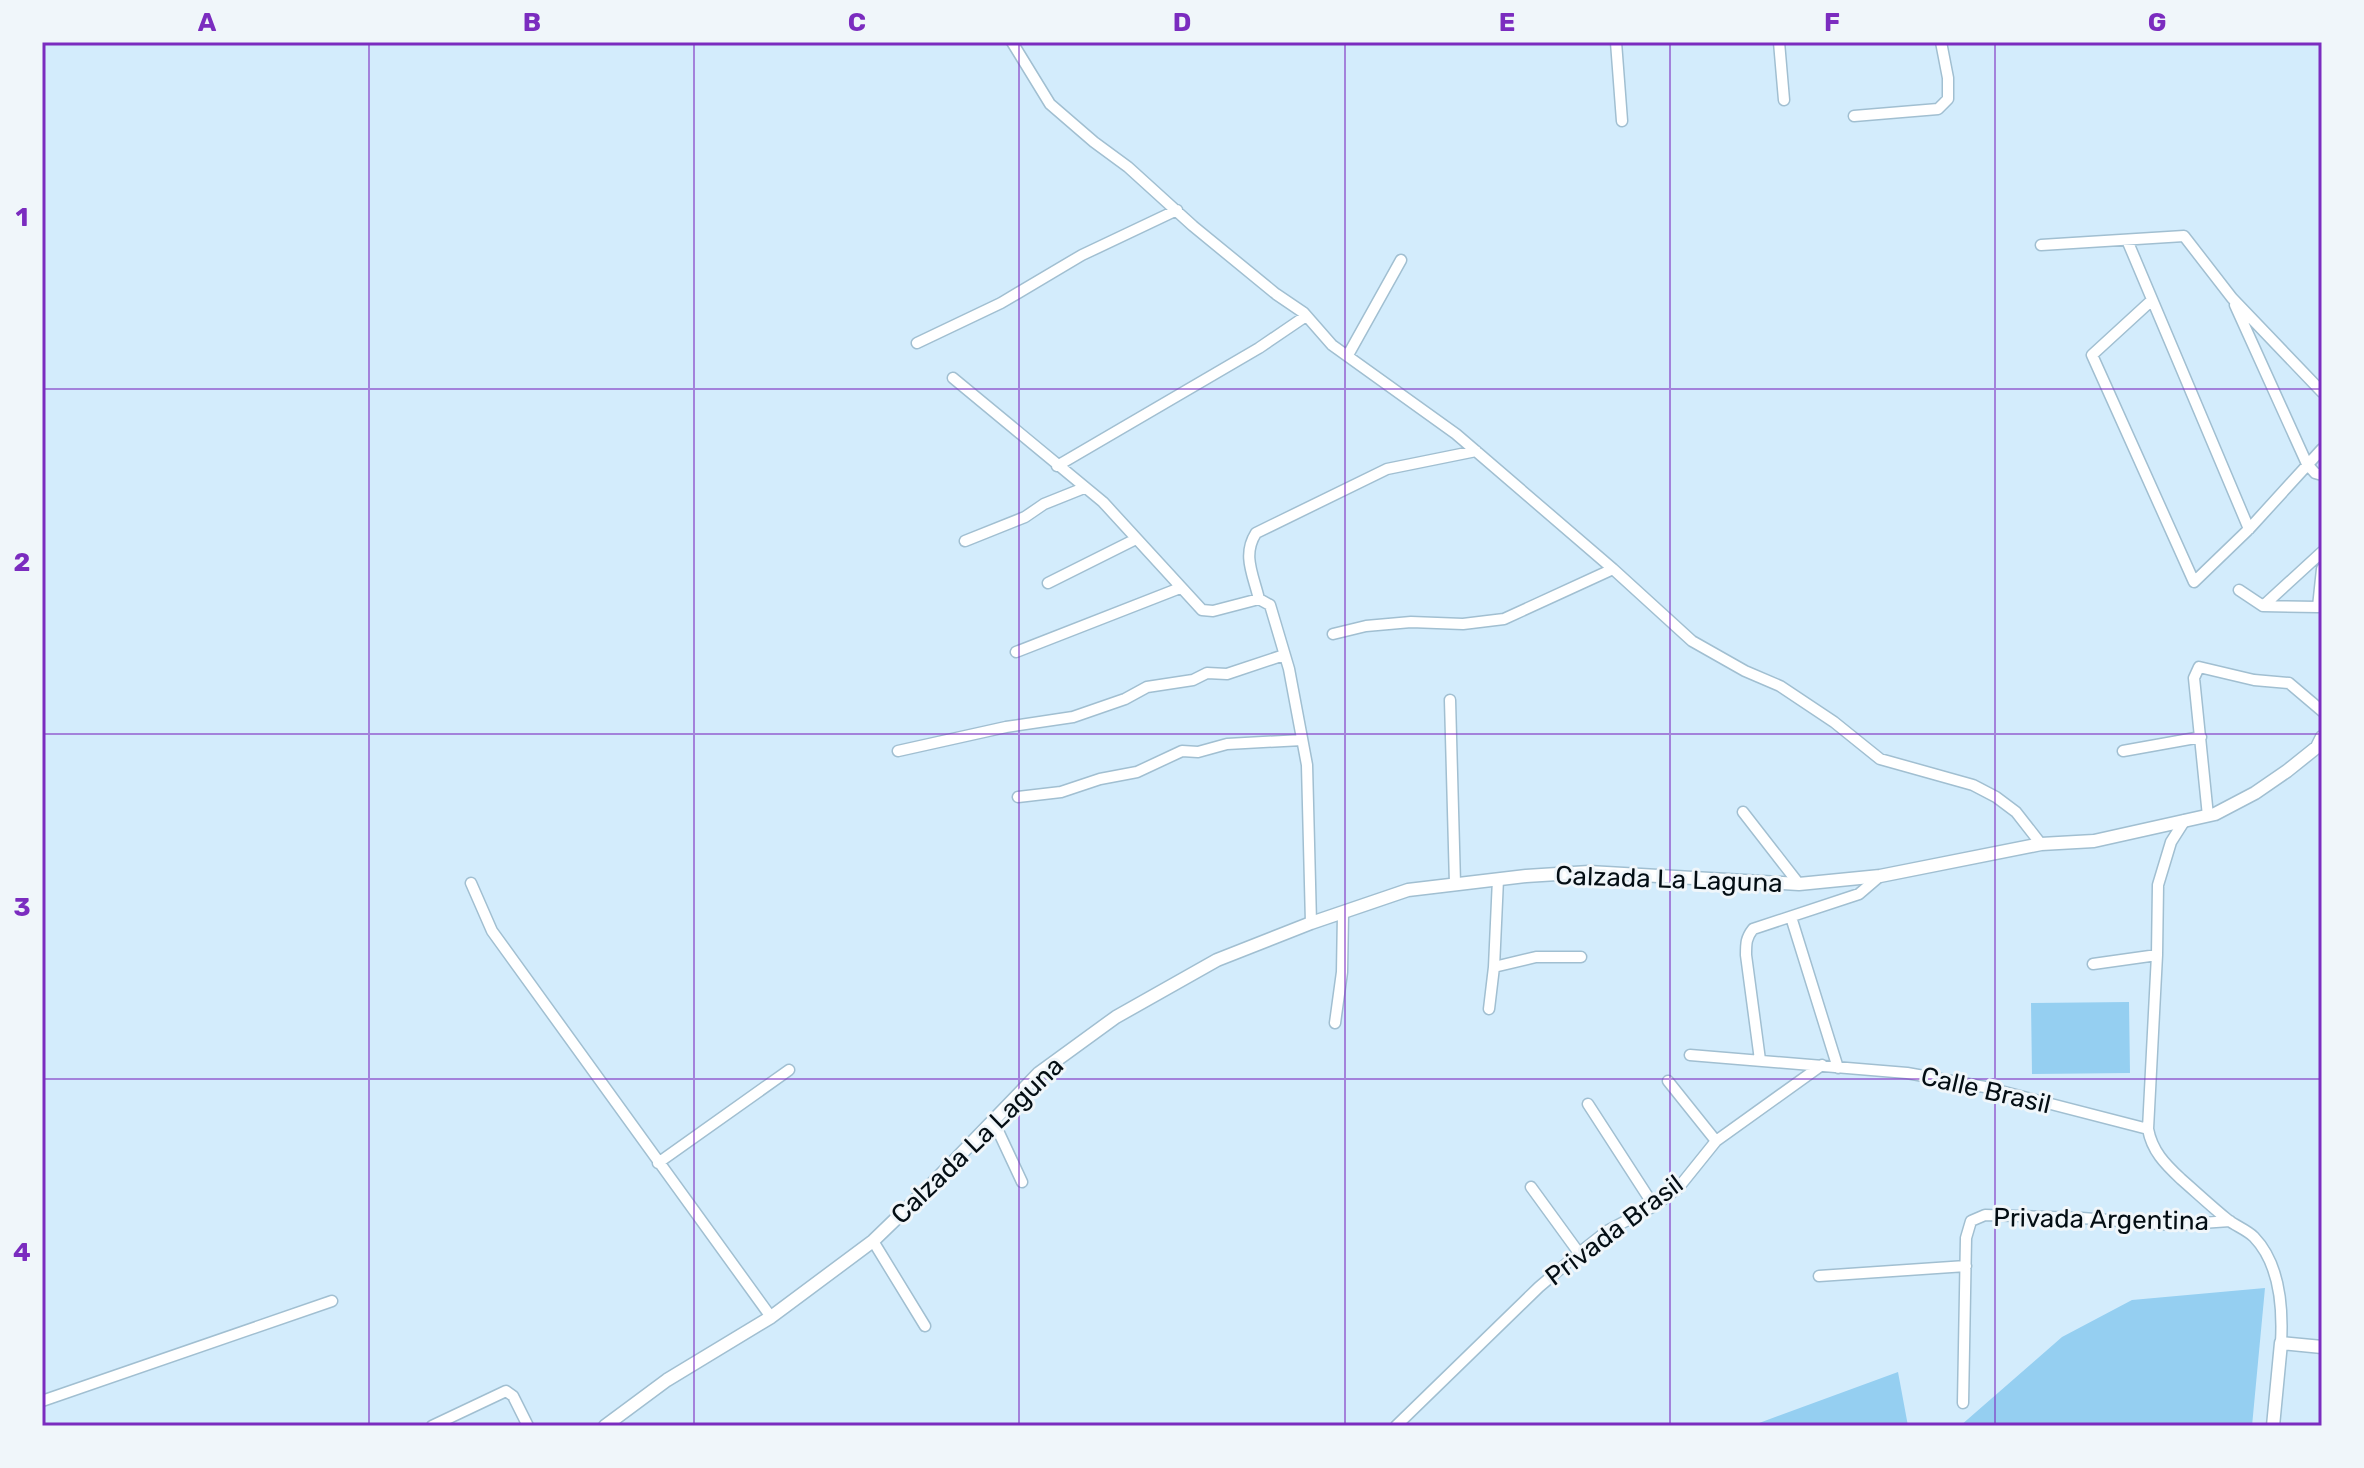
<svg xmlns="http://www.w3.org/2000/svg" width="2364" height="1468" viewBox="0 0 2364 1468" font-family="Rubik,sans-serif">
	<rect width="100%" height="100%" fill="#d3ecfc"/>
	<path fill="#95cff1" d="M2129 1002 2130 1073 2032 1074 2031 1003Z
		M2265 1288 2252 1426H1960L2062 1337 2132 1300Z
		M1898 1372 1908 1426H1751Z"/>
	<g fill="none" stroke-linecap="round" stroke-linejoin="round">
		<g stroke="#a1bfd1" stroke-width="13">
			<path id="minor" d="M1012 42 1050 104 1094 142 1128 167 1193 226 1276 294 1304 313 1332 345 1456 434 1613 569 1692 641 1745 671 1780 686 1834 722 1880 759 1973 785 1996 797 2016 812 2041 844
				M1616 42 1622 121
				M1779 42 1784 100
				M1854 116 1938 109 1948 99V78L1941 42
				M2127 240 2249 529
				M2041 245 2184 236 2232 298 2322 392
				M2152 300 2092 355 2194 582 2249 529 2322 449
				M2235 305 2307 464 2315 473 2322 475
				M917 343 1001 303 1082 255 1177 210
				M1348 355 1401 260
				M953 378 1103 502 1202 610 1213 611 1259 599 1270 605 1289 669 1307 765 1311 923
				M1057 466 1259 348 1306 316
				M965 541 1025 517 1044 504 1084 488
				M1048 583 1136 539
				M2239 590 2263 606 2318 607 2322 569
				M1259 599C1253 574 1242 555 1256 533L1387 469 1476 451
				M2263 606 2322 552
				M1333 634 1366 626 1411 622 1463 624 1504 619 1613 569
				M1016 652 1180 588
				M1450 700 1455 884
				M898 751 1006 727 1073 717 1125 699 1147 687 1193 680 1207 673 1227 674 1284 655
				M2123 751 2201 737
				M1018 797 1061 792 1100 779 1137 772 1182 751 1198 752 1227 744 1302 740
				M1743 812 1799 884
				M2208 816 2194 678 2199 667 2254 680 2289 683 2322 711
				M2185 820 2171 842 2158 885 2157 955 2148 1129C2152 1151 2165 1164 2181 1179 2197 1193 2212 1207 2228 1220 2236 1226 2247 1230 2254 1237 2280 1264 2283 1308 2281 1343
				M471 883 492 931 771 1317
				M1791 917 1838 1068
				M2093 964 2157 955
				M1494 967 1536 957H1581
				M1489 1009 1494 967 1498 879
				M1335 1023 1342 972 1343 913
				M1690 1055 1907 1073 1985 1087 2148 1129
				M1760 1060 1746 955C1746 943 1746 938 1753 929L1859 894 1880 876
				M1668 1081 1716 1141
				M1588 1104 1654 1206
				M993 1120 1022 1182
				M658 1163 789 1070
				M1531 1187 1579 1253
				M873 1241 925 1326
				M1819 1276 1966 1266
				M42 1401 332 1301
				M1963 1403 1966 1238 1971 1221 1985 1215 2082 1218 2173 1225 2230 1221
				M432 1426 506 1391 513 1396 528 1426
				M1396 1426 1539 1287 1579 1253 1607 1231 1654 1206 1679 1187 1716 1141 1822 1065"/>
		</g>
		<g stroke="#a1bfd1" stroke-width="15">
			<path id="tertiary" d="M605 1426 667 1380 771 1317 873 1241 932 1184 1039 1073 1116 1017 1217 960 1311 923 1408 890 1526 876 1589 872 1799 884 1880 876 2041 844 2094 841 2215 814 2255 793 2287 771 2317 747 2322 737
				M2273 1426 2281 1343 2322 1347"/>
		</g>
		<use href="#minor" stroke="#fff" stroke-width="10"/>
		<use href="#tertiary" stroke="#fff" stroke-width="12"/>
	</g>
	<path fill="none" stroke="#7b2cbf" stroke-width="2" stroke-opacity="0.55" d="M369 42V1426M694 42V1426M1019 42V1426M1345 42V1426M1670 42V1426M1995 42V1426M42 389H2322M42 734H2322M42 1079H2322"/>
	<g text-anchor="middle" stroke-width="6" stroke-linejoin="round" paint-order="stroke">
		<g font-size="26" fill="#040e14" stroke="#f0f6fa">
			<text transform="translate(1669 879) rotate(2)" y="9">Calzada La Laguna</text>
			<text transform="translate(1986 1090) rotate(13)" y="9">Calle Brasil</text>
			<text transform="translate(977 1140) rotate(-44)" y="9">Calzada La Laguna</text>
			<text transform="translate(2101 1219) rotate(1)" y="9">Privada Argentina</text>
			<text transform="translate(1614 1230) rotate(-37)" y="9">Privada Brasil</text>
		</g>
	</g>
	<rect width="2364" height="1468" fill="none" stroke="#f0f6fa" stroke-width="88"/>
	<rect x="44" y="44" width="2276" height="1380" fill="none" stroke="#7b2cbf" stroke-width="3"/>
	<g font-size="26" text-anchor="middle" font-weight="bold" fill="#7b2cbf">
		<text x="207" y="31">A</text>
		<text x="532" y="31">B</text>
		<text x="857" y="31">C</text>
		<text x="1182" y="31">D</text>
		<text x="1507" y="31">E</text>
		<text x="1832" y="31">F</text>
		<text x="2157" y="31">G</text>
		<text x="22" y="226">1</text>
		<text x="22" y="571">2</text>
		<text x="22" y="916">3</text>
		<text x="22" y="1261">4</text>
	</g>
</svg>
